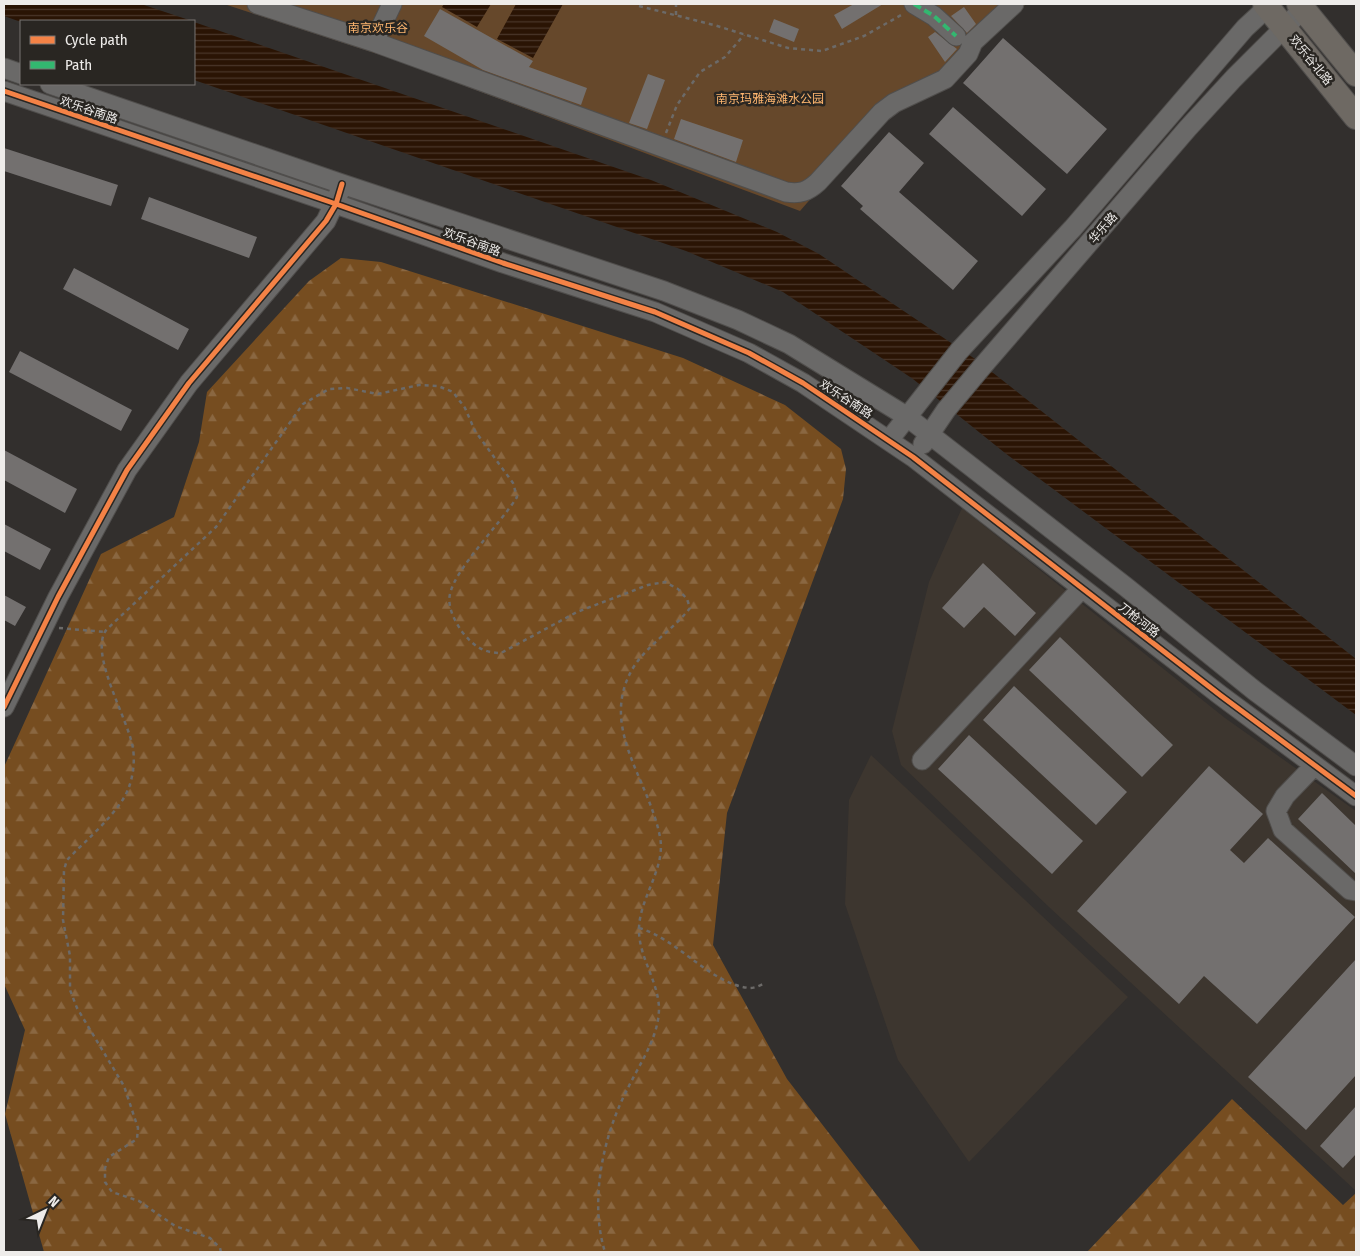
<svg xmlns="http://www.w3.org/2000/svg" width="1360" height="1256" viewBox="0 0 1360 1256" font-family="'Fira Sans Condensed','Noto Sans SC',sans-serif">
	<defs>
		<pattern id="forest-firs" width="22" height="20" patternUnits="userSpaceOnUse" patternTransform="scale(1.25)"><rect width="22" height="20" fill="#764d20"/><path d="M5 1l3.5 6h-7zM16 11l3.5 6h-7z" fill="#8a6741"/></pattern>
		<pattern id="water-rules" width="6" height="5" patternUnits="userSpaceOnUse" patternTransform="scale(1.25)"><rect width="6" height="5" fill="#2a1404"/><path d="M0 2.5h6" fill="none" stroke="#493629"/></pattern>
	</defs>
	<rect width="100%" height="100%" fill="#322f2d"/>
	<path fill="#3d362f" d="M962 508 1225 718 1356 811V1191L1049 907 901 765 892 731 929 582Z
		M871 755 1128 997 969 1162 898 1060 845 904 849 800Z"/>
	<path fill="#66482b" d="M224 4H1026L991 35 884 115 800 211 393 59Z"/>
	<path fill="url(#forest-firs)" d="M341 258 381 262 683 358 785 405 841 449 846 469 843 499 727 813 713 945 787 1079 921 1252H44L5 1114 25 1030 4 984V767L101 554 174 517 199 442 207 392 309 281Z
		M1232 1099 1343 1205 1356 1193V1252H1087Z"/>
	<path fill="url(#water-rules)" d="M4 4H141L192 21 21 22 4 16Z
		M444 4H491L477 27 442 7Z
		M516 4H563L533 58 497 39Z
		M194 22 651 180 777 232 819 254 978 361 1356 659V715L1005 453 913 379 783 292 686 251 194 80Z"/>
	<path fill="#73706f" d="M854 4H883L842 29 834 15Z
		M964 7 976 24 967 33 951 16Z
		M440 9 533 61 529 67 587 88 581 105 483 70 424 36Z
		M774 19 799 29 794 42 769 32Z
		M935 32 957 49 945 62 928 37Z
		M1003 38 1107 129 1067 174 963 83Z
		M648 74 665 80 647 129 629 123Z
		M953 107 1046 189 1022 216 929 134Z
		M681 119 743 140 736 162 674 139Z
		M889 132 924 163 899 192 978 261 953 290 860 209 863 206 841 186Z
		M4 148 118 185 111 206 4 171Z
		M149 197 257 237 249 258 141 219Z
		M74 268 189 329 178 350 63 289Z
		M20 351 132 410 121 431 9 372Z
		M4 450 77 489 65 513 4 480Z
		M4 524 51 549 40 570 4 551Z
		M983 563 1036 613 1015 636 984 607 964 628 942 608Z
		M4 595 26 607 15 626 4 620Z
		M1060 637 1173 745 1142 777 1029 670Z
		M1014 686 1127 792 1096 825 983 720Z
		M969 735 1083 841 1052 874 938 769Z
		M1209 766 1263 814 1230 850 1244 863 1268 838 1355 917 1257 1024 1204 976 1179 1004 1077 911Z
		M1322 793 1356 826V874L1298 819Z
		M1356 959V1075L1306 1130 1248 1077Z
		M1356 1106V1154L1343 1168 1320 1146Z"/>
	<g fill="none" stroke-linecap="round" stroke-linejoin="round">
		<g stroke="#504e4c" stroke-width="21">
			<path id="minor" d="M257 4 374 42 786 192C800 194 807 192 818 182L882 112 894 103 945 79 968 54 973 42 1014 4
				M914 4 934 16 956 36
				M374 42 392 4
				M4 68 21 74
				M50 84 342 184 664 291 738 320 789 344 906 416 1126 587 1255 691 1356 766
				M4 91 336 204 503 263 655 312 749 353 803 383 913 457 1220 695 1356 796
				M889 440 959 351 1073 228 1245 28 1271 4
				M923 444 946 410 981 368 1188 128 1234 78 1303 9
				M4 707 58 597 127 470 189 383 326 221 339 193
				M922 760 1082 588
				M1314 766 1285 796 1276 811 1283 830 1350 890 1356 891"/>
		</g>
		<g stroke="#504e4c" stroke-width="26">
			<path id="major" d="M1265 4 1356 117
				M1299 4 1356 74"/>
		</g>
		<path stroke="#6c6a68" stroke-width="2.5" stroke-dasharray="4 4" stroke-linecap="butt" d="M639 6 714 25 788 48 822 51 864 36 903 14
			M676 15V4
			M666 133 677 105 700 72 725 57 744 35
			M59 628 105 632
			M639 928C678 939 711 985 750 988 755 988 761 985 765 983
			M221 1252 220 1248 210 1238 175 1226 139 1201 112 1192 105 1182V1168L109 1157 137 1139 138 1128 124 1086 77 1008 70 990V956L63 920 64 870 67 860C85 841 121 811 129 787 133 776 135 761 133 749 130 722 87 652 107 629L216 527 303 404 329 389 347 388 378 394 419 385 438 386 453 392 465 408 475 431 513 483 517 497C501 523 455 569 450 594 447 607 455 622 463 633 474 646 483 653 501 653L577 612 648 585 665 582 678 589 687 599 690 608C673 630 648 644 633 668 598 727 649 779 660 837 666 868 640 897 639 928 638 956 658 980 659 1008 659 1037 640 1063 628 1088 603 1135 589 1201 605 1252"/>
		<use href="#minor" stroke="#6a6968" stroke-width="19"/>
		<use href="#major" stroke="#6e6963" stroke-width="24"/>
		<path stroke="#33b770" stroke-width="4" stroke-dasharray="8 4" stroke-linecap="butt" d="M914 4 934 16 956 36"/>
		<g stroke="#292622" stroke-width="8">
			<path id="cycleway" d="M4 91 336 204 503 263 655 312 749 353 803 383 913 457 1220 695 1356 796
				M4 707 58 597 127 470 189 383 326 221 336 204 342 184"/>
		</g>
		<use href="#cycleway" stroke="#f48246" stroke-width="5"/>
	</g>
	<g text-anchor="middle" stroke-width="5" stroke-linejoin="round" paint-order="stroke">
		<g font-size="12" fill="#feb66f" stroke="#292622">
			<text x="378" y="32">南京欢乐谷</text>
			<text x="770" y="103">南京玛雅海滩水公园</text>
		</g>
		<g font-size="12" fill="#eeecea" stroke="#292622">
			<text transform="translate(1311 60) rotate(51)" y="4">欢乐谷北路</text>
			<text transform="translate(89 110) rotate(19)" y="4">欢乐谷南路</text>
			<text transform="translate(1103 228) rotate(-49)" y="4">华乐路</text>
			<text transform="translate(472 242) rotate(20)" y="4">欢乐谷南路</text>
			<text transform="translate(846 399) rotate(33)" y="4">欢乐谷南路</text>
			<text transform="translate(1139 620) rotate(38)" y="4">刀枪河路</text>
		</g>
	</g>
	<rect width="1360" height="1256" fill="none" stroke="#eeecea" stroke-width="10"/>
	<rect x="20" y="20" width="175" height="65" fill="#292622" stroke="#787572"/>
	<rect x="30" y="36" width="25" height="8" fill="#f48246" stroke="#787572"/>
	<text x="65" y="45" font-size="15" fill="#eeecea">Cycle path</text>
	<rect x="30" y="61" width="25" height="8" fill="#33b770" stroke="#787572"/>
	<text x="65" y="70" font-size="15" fill="#eeecea">Path</text>
	<g transform="translate(45 1211) rotate(43)" stroke="#292622" stroke-width="4" paint-order="stroke">
	<path d="M0-4L9 19L0 12L-9 19Z" fill="#eeecea"/>
	<text y="-8" font-size="14" font-weight="bold" text-anchor="middle" fill="#eeecea">N</text>
	</g>
</svg>
